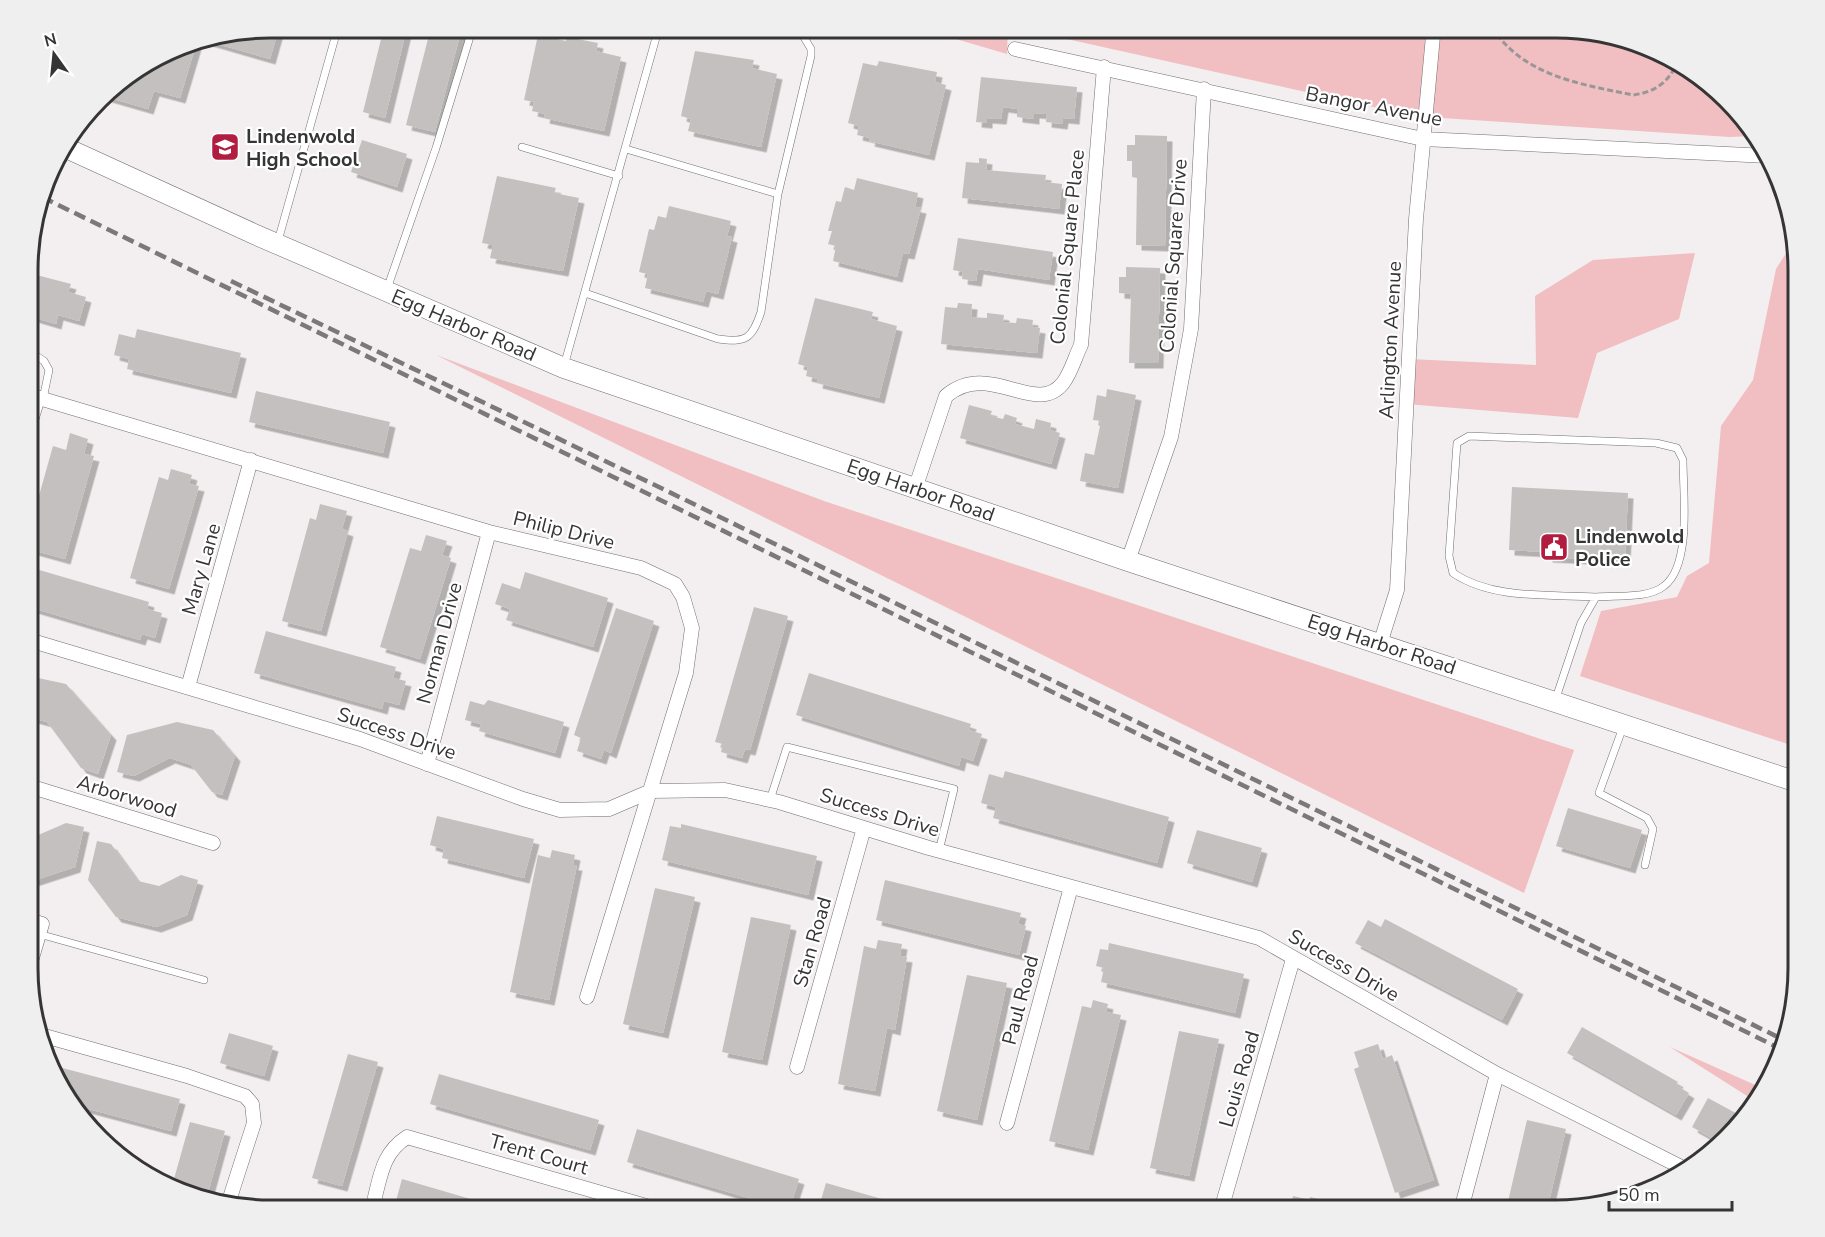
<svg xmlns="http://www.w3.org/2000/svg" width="1825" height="1237" viewBox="0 0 1825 1237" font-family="'Nunito Sans',sans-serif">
	<defs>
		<filter id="shadow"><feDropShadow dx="5.5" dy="5.5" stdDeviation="0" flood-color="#0004"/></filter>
	</defs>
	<rect width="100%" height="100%" fill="#f3eeef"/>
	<path fill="#f1bec1" d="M915 27H1008L1007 54Z
		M1013 27 1571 28 1634 40 1703 77 1751 136 1730 137 1442 118 1387 110Z
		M1790 247 1796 248 1797 254V747L1580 676 1601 611 1677 597 1687 576 1709 563 1721 426 1753 380 1776 269Z
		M1695 253 1679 319 1597 353 1578 418 1406 404 1409 359 1536 365 1535 296 1593 260Z
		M436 355 824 501 1574 750 1524 893Z
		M1670 1047 1762 1088 1755 1101Z"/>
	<path fill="#c5c0c0" filter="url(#shadow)" d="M270 27H279L270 59 204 40Z
		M384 27H407L385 118 363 112Z
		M431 27H462L435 132 406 125Z
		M538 35 566 41 567 37 598 43 596 51 621 57 604 131 544 118 545 114 532 111 534 102 524 100Z
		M197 41 180 98 154 91 148 109 103 96 109 88 177 45Z
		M695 51 754 60 752 68 777 74 761 147 688 131 691 119 681 116Z
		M879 61 937 72 935 82 946 85 929 155 869 141 870 138 857 135 859 126 848 123 863 63 877 66Z
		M981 77 1077 87 1074 119 1063 118 1062 124 1046 122 1047 114 1034 113V119L1017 117V109L1003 107 1001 119 987 118V123L976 122Z
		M1135 135 1167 136 1165 246 1136 245 1137 178 1132 177V161H1127V145H1135Z
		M362 140 407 154 397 187 351 172Z
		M979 158 987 159 986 170 1046 175 1045 182 1062 184 1059 209 962 198 966 162 979 163Z
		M497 176 556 188 554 193 579 198 563 271 490 258 493 245 482 243Z
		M857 178 918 193 915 207 921 208 909 254 903 253 897 277 833 261 836 246 828 244 832 231H828L836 201 841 202 845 187 854 190Z
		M669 206 731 221 727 236 732 237 718 294 706 291 703 302 645 288 648 274 639 272 649 229 654 230 658 216 666 218Z
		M958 238 1053 252 1049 280 978 269 976 281 962 279 963 272 953 270Z
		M1126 267 1160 268 1158 363H1129L1131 294 1119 293V277H1126Z
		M29 273 71 284 68 292 86 297 79 321 58 315 56 324 29 316Z
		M815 298 873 312 871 319 897 326 879 398 817 383 818 379 806 376 808 367 798 364Z
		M958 303 972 304 971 317 987 318V313L1004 315 1003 322 1016 323 1017 318 1033 320 1032 327 1040 328 1037 353 941 344 945 307 957 308Z
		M137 329 241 353 231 393 127 369 129 359 114 355 119 334 135 338Z
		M1107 389 1136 395 1118 488 1080 481 1085 453 1094 455 1101 421 1093 420 1097 395 1106 397Z
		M256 391 390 422 383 453 249 422Z
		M969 405 992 411 990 416 1003 419 1005 414 1017 418 1015 424 1034 429 1036 419 1051 423 1050 430 1060 433 1051 464 960 438Z
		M70 433 88 439 84 454 94 456 65 559 29 549V531L53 446 66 450Z
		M171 469 192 475 189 484 199 486 169 589 130 578 159 477 168 480Z
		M1512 487 1628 493 1625 557 1586 555 1585 559 1547 557V552L1509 550Z
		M320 504 347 511 342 529 348 531 321 631 282 621 310 518 316 520Z
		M426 535 447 541 442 555 451 558 420 659 380 647 410 548 421 551Z
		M29 567 149 602 147 609 162 613 155 638 142 634 140 640 29 607Z
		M525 572 608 598 593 647 506 620 510 609 495 604 502 583 520 589Z
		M754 607 788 616 750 750 745 749 742 758 721 752 723 744 715 742Z
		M616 608 654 621 611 753 604 750 601 759 577 751 581 738 574 735Z
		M266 631 396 667 393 678 406 681 399 705 384 701 382 709 254 673Z
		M809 673 971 724 969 730 982 734 973 761 961 757 959 766 796 715Z
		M29 676 66 684 111 735 98 774 81 768 47 722 29 717Z
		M488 700 564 722 555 753 479 731 481 724 465 720 470 701 484 705Z
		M177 722 213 730 235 756 222 795 212 792 191 765 170 758 134 776 117 772 127 735Z
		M1005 771 1169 817 1157 863 993 818 996 807 981 803 989 774 1003 778Z
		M1568 808 1642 830 1630 868 1556 846Z
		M437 816 534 839 524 878 442 858 444 849 430 845Z
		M66 823 84 827 75 867 29 882V839Z
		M681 824 817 856 808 895 662 860 670 826 681 828Z
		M1197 830 1262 848 1252 882 1187 863Z
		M97 841 111 844 138 881 159 886 181 875 198 880 187 915 156 927 116 917 88 880Z
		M552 850 575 855 573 865H577L549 1000 510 992 538 855 550 858Z
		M885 880 1021 913 1018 924 1026 926 1019 955 876 920Z
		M655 888 695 897 663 1033 623 1024Z
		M751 917 791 925 762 1060 722 1052Z
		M1385 919 1518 989 1502 1020 1355 943 1368 920 1381 927Z
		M878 940 902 944 900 956 907 957 895 1030 887 1028 875 1091 838 1084 864 946 876 949Z
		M1109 943 1244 974 1235 1013 1101 982 1104 968 1096 966 1100 949 1108 950Z
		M967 975 1007 983 977 1120 937 1111Z
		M1093 1000 1108 1004 1106 1012 1121 1015 1088 1150 1049 1141 1082 1006 1091 1008Z
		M1582 1027 1678 1082 1676 1085 1689 1093 1676 1115 1567 1053Z
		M1179 1031 1219 1039 1189 1176 1150 1168Z
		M229 1033 273 1046 264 1076 220 1063Z
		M1378 1044 1383 1059 1392 1055 1434 1180 1395 1193 1354 1069 1359 1067 1354 1052Z
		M348 1054 378 1062 342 1186 312 1178Z
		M51 1065 180 1099 171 1131 74 1105 59 1088Z
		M439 1074 599 1120 590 1150 430 1104Z
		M1708 1098 1745 1118 1717 1141 1692 1127Z
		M1527 1120 1566 1129 1547 1210H1506Z
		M190 1122 225 1131 206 1200 191 1197 172 1186Z
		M637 1129 799 1179 789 1210 627 1162Z
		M402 1179 505 1209V1210L394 1208Z
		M826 1183 917 1209V1210H818Z
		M1293 1196 1310 1200V1197L1367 1210H1290Z"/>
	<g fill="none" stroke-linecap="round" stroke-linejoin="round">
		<g stroke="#726e6e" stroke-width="8">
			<path id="lane" d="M646 27 658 30
				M522 147 619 176
				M626 149 778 194
				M278 241 338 27
				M387 289 436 148 473 27
				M585 293 718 339C746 343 752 339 761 312L778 194 811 56V49L802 34 781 27
				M29 351 44 361 49 370 43 399
				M564 366 659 27
				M1555 701 1581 623 1596 597C1616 595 1648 599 1664 586 1692 565 1683 493 1683 460L1677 448 1656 443 1469 436 1457 443 1449 556 1453 573C1493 600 1549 594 1596 597
				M1623 727 1599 793 1647 818 1653 829 1645 865
				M770 800 787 747 954 789 939 851
				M39 934 204 980"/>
		</g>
		<g stroke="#726e6e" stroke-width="15">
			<path id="street" d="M1015 49 1423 139 1768 156
				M29 395 489 532 641 568 675 584 683 597 692 628 686 673 587 997
				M29 427 38 398
				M915 489 946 396C989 359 1036 418 1063 383 1071 373 1075 357 1081 345L1104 67
				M1128 561 1171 437 1191 329 1204 89
				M29 640 360 739 523 799 560 810 609 809 651 791 725 790 779 802 929 848 1259 938 1497 1074 1683 1168
				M1380 644 1397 590 1416 219 1433 36
				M188 687 251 460
				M427 764 489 532
				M29 786 213 843
				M29 920 42 924 29 968
				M41 1035 187 1076 245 1096 252 1104 254 1123 228 1204
				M797 1067 864 828
				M1007 1123 1071 887
				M375 1197C381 1172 384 1152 407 1137L660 1210
				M1221 1210 1293 959
				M1461 1210 1497 1074"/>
		</g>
		<g stroke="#726e6e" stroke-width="21">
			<path id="secondary" d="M64 147 254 234 564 368 1128 561 1797 782"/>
		</g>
		<path stroke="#999697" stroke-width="3" stroke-dasharray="6 3" stroke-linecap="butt" d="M1492 27C1523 76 1580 84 1633 95 1655 92 1668 83 1677 63"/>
		<use href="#lane" stroke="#fff" stroke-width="7"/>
		<use href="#street" stroke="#fff" stroke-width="14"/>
		<use href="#secondary" stroke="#fff" stroke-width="20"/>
		<path stroke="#7a7878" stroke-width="4.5" stroke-dasharray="12 6" stroke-linecap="butt" d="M42 197 1783 1050
			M231 281 661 488 1786 1041"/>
	</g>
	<defs>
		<g id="school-square" transform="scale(1.5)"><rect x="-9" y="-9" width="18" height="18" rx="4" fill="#b01d40" stroke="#fff"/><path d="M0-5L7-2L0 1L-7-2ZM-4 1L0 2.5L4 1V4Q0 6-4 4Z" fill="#fff"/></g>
		<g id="civic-square" transform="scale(1.5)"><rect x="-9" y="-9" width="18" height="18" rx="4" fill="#b01d40" stroke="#fff"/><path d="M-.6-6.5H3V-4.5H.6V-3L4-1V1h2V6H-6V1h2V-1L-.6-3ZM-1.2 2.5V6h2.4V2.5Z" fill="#fff"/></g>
	</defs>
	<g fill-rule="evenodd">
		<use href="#school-square" x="225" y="147"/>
		<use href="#civic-square" x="1554" y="547"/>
	</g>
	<g text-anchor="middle" stroke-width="4.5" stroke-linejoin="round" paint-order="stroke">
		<g font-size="20" fill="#363535" stroke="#fff">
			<text transform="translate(1374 106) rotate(11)" y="7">Bangor Avenue</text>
			<text transform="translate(1067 247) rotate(-84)" y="7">Colonial Square Place</text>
			<text transform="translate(1173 256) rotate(-86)" y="7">Colonial Square Drive</text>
			<text transform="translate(464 325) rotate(23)" y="7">Egg Harbor Road</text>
			<text transform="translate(1390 340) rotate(-87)" y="7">Arlington Avenue</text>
			<text transform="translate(921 490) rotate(19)" y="7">Egg Harbor Road</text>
			<text transform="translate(564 530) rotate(14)" y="7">Philip Drive</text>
			<text transform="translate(201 569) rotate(-74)" y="7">Mary Lane</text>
			<text transform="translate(439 643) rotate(-75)" y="7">Norman Drive</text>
			<text transform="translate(1382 644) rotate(18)" y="7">Egg Harbor Road</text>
			<text transform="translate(397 733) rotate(19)" y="7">Success Drive</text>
			<text transform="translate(127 796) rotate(17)" y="7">Arborwood</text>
			<text transform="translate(880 812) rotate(17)" y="7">Success Drive</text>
			<text transform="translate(812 942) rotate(-74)" y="7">Stan Road</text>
			<text transform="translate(1344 965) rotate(30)" y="7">Success Drive</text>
			<text transform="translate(1020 1000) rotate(-75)" y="7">Paul Road</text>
			<text transform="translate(1239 1079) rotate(-74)" y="7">Louis Road</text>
			<text transform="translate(539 1154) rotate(16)" y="7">Trent Court</text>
		</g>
		<g font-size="20" font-weight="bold" fill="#363535" stroke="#fff" text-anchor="start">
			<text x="246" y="143">Lindenwold<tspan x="246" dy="23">High School</tspan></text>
			<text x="1575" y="543">Lindenwold<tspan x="1575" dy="23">Police</tspan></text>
		</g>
	</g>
	<path d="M0 0H1825V1237H0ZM270 38H1556A232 232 0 0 1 1788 270V968A232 232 0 0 1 1556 1200H270A232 232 0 0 1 38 968V270A232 232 0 0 1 270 38Z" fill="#efefef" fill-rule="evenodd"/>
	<path fill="none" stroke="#363535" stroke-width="3" d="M270 38H1556A232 232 0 0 1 1788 270V968A232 232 0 0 1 1556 1200H270A232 232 0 0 1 38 968V270A232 232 0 0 1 270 38Z"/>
	<g transform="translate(54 54) rotate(345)" stroke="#ffffff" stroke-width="4.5" paint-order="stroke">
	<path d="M0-4.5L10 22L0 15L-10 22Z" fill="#363535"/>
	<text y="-9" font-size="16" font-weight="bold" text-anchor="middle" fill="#363535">N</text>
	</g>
	<path d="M1609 1201v9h123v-9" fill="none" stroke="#363535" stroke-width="3"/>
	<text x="1618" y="1201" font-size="18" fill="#363535" stroke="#ffffff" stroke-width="4.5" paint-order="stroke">50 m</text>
</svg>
